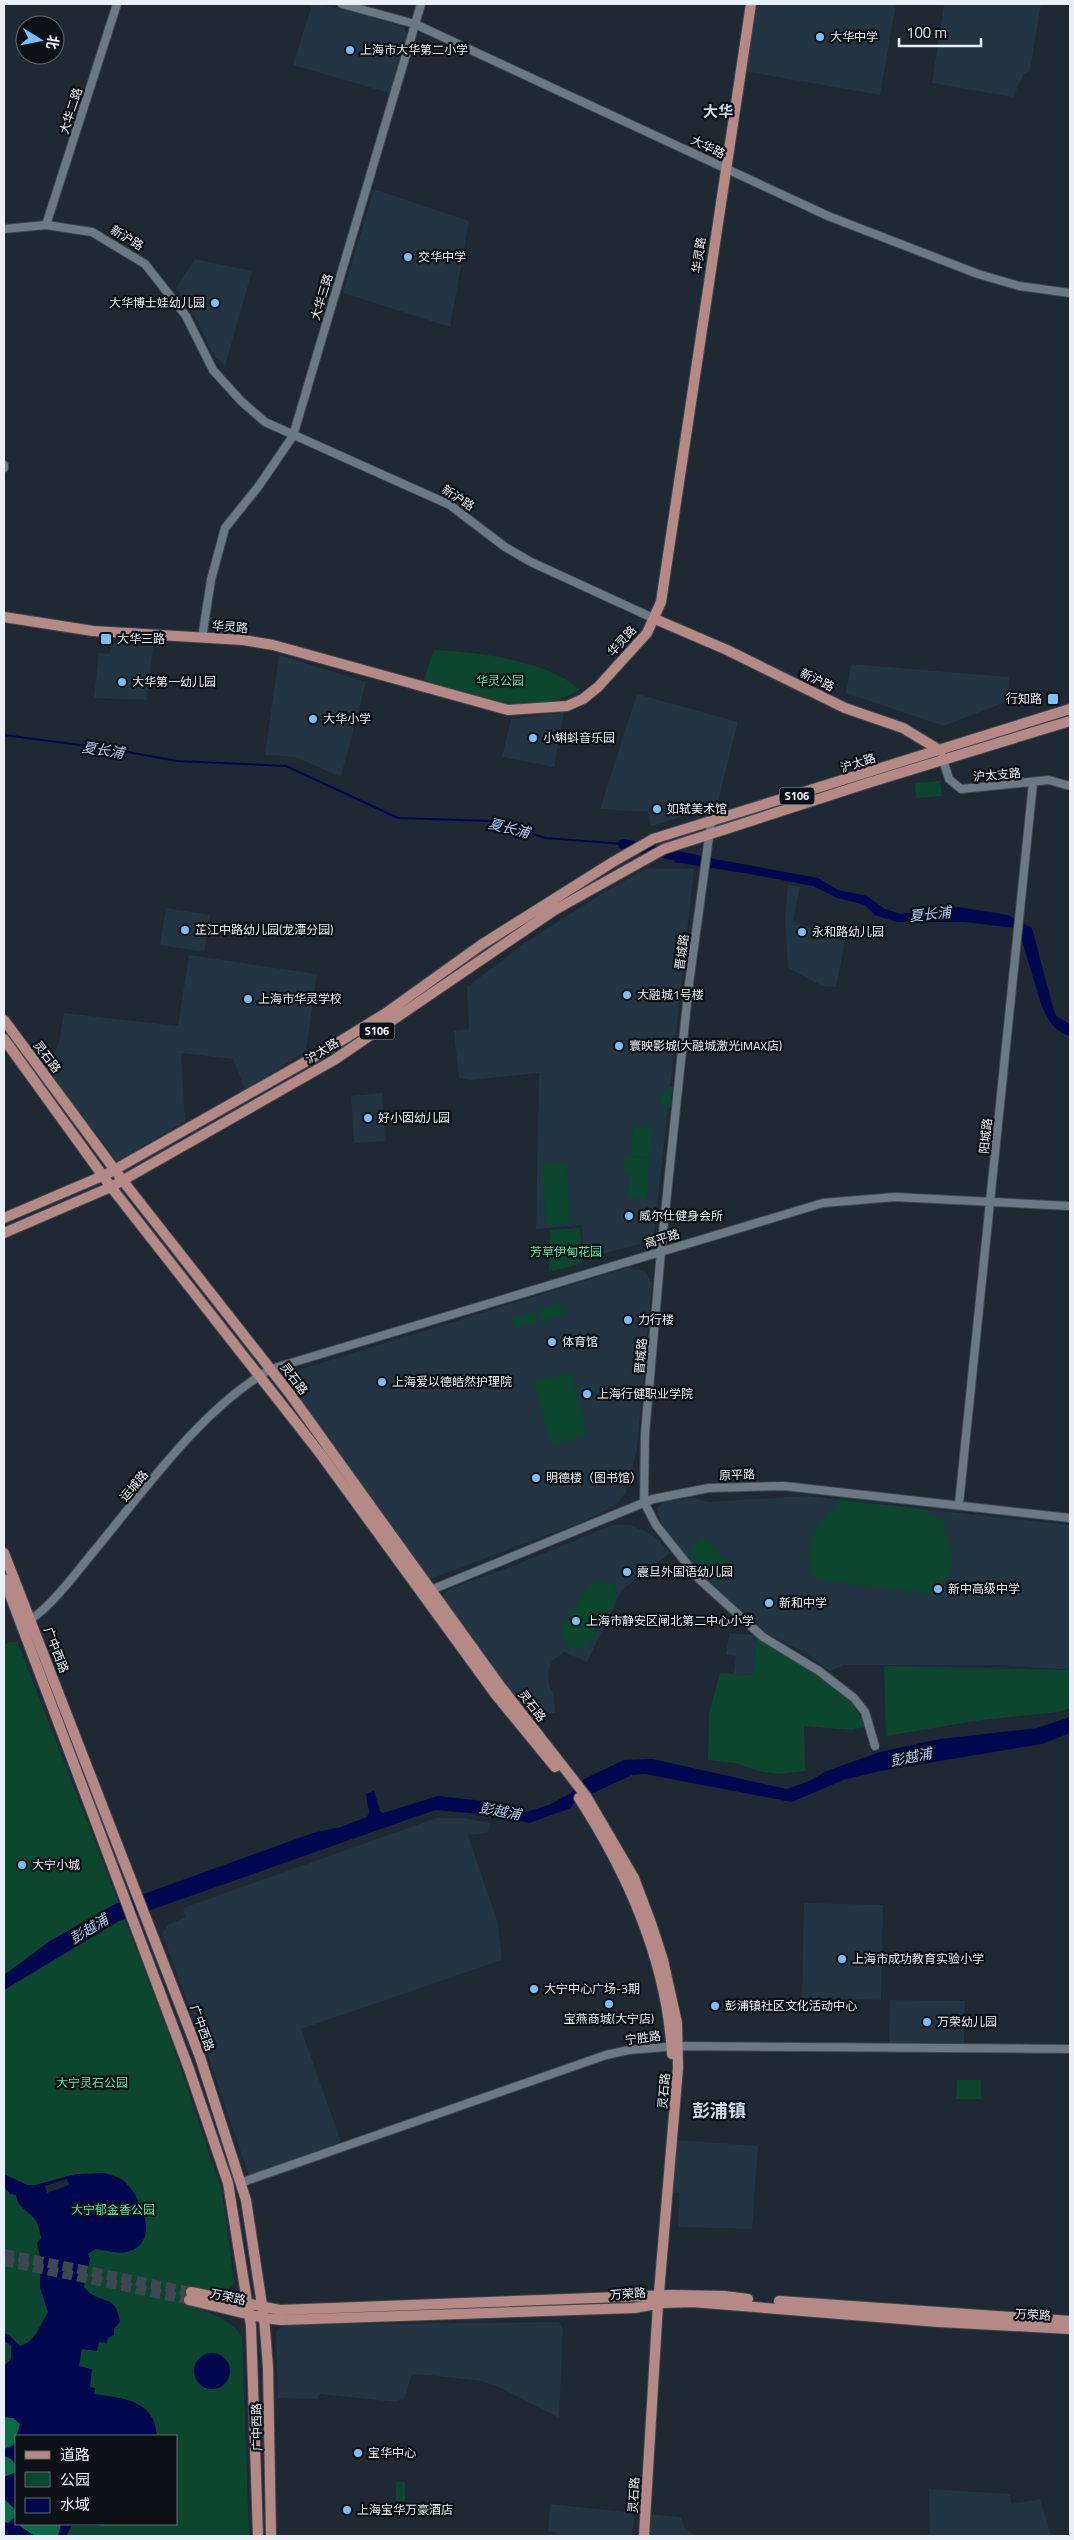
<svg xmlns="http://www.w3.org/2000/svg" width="1074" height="2540" viewBox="0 0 1074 2540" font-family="'Titillium Web','Noto Sans SC',sans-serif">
	<rect width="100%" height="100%" fill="#1e2933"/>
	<path fill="#233442" d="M312 4 342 9 404 27 407 35 389 93 293 65Z
		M756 4H896L880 95 744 71Z
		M944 4H1041L1030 71 1024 74 1013 97 932 83Z
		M374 189 469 221 450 327 343 293Z
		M195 259 252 271 225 366 213 355 197 320 176 287Z
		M111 644 153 646 147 700 94 698 99 653 110 654Z
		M279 655 366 682 341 777 295 757 265 755Z
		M851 664 1009 677 1008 701 944 726 846 693Z
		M637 694 738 722 717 806 651 826 648 812 600 809Z
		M564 712 554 767 502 757 511 719Z
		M647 868 694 869 654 1234 639 1244 584 1259 582 1225 536 1229 539 1073 472 1080 459 1078 454 1031 469 1029 467 987 525 943 603 893Z
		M788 885 800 887 793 921 845 942 836 987 822 986 788 968 785 918Z
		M166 908 210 915 204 952 160 945Z
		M189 955 317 974 306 1051 245 1090 233 1059 181 1053 185 1121 117 1161 47 1070 59 1042 64 1013 178 1026Z
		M382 1093 385 1141 354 1143 351 1096Z
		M630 1267 645 1272 652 1283 637 1449 626 1492 616 1505 580 1523 427 1580 282 1375Z
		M806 1496 1070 1525V1670L1002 1665H844L830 1671 804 1652 766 1633 699 1572 661 1523 657 1508 666 1501 694 1498 709 1502Z
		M615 1524 631 1525 653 1535 670 1553 622 1590 587 1662 564 1652 552 1661 548 1673 549 1686 554 1694 555 1713 532 1715 522 1708 441 1596 451 1588 510 1567Z
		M729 1633 756 1635 753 1675 734 1674 736 1656 726 1655Z
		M436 1818H464L491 1823 487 1833 468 1835 498 1924 502 1960 301 2029 341 2142 249 2176 211 2064 162 1934 168 1925 185 1917 183 1908Z
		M804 1903 883 1905 881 2000 802 1998Z
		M890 2000 965 2001 964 2044 889 2043Z
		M676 2140 758 2146 752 2229 678 2227 679 2193 673 2192Z
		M559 2322 563 2330 559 2418 499 2387 481 2381 428 2375 412 2374 404 2399 395 2402 320 2394 318 2399 278 2398 276 2332 281 2327 290 2325Z
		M929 2489 1010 2494 1011 2504 1040 2499 1051 2536H930Z
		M550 2504 634 2513 632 2536H566L548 2531Z
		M648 2514 681 2517 686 2530 697 2536H646Z"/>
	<path fill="#0d462e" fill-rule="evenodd" d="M434 650C476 652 548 660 580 690 521 720 483 699 424 680Z
		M940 781 942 796 916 798 915 783Z
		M673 1086 670 1109 661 1103 660 1099 664 1090Z
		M633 1127 652 1128 650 1158 631 1156Z
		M624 1157 649 1159 647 1199 628 1198 630 1173 623 1172Z
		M567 1163 570 1223 546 1225 542 1164Z
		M580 1228 583 1263 549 1272 550 1230Z
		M560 1303 564 1315 541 1321 538 1309Z
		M534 1311 537 1322 515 1328 512 1317Z
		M571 1372 588 1434 552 1446 533 1382Z
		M836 1500 929 1510 930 1515 940 1517 944 1522C943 1532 947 1535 950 1544 957 1565 947 1583 930 1594L818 1580C798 1557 812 1523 834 1508Z
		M703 1537 735 1569 719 1584 688 1552Z
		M603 1581 614 1586 617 1596 587 1646 578 1649 566 1646 560 1630 590 1583Z
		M756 1635 830 1685 852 1703 866 1726 852 1730 804 1726 805 1771 780 1774 763 1772 735 1763 708 1760 709 1713 720 1673 753 1675Z
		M9 1642H17L21 1651 168 2031 222 2192 234 2283C226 2298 205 2291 191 2288L188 2305C206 2312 234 2319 242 2338L249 2536H4V1645ZM16 2436H176V2524H16Z
		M884 1666 1070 1670V1708L1058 1712 981 1720 886 1736Z
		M957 2080H981V2099H956Z
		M396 2482H405V2501H396Z"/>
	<path fill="#0a6b47" d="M4 2417 13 2418 20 2424 14 2445 4 2449Z
		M4 2456C13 2459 16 2462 16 2472L4 2477Z
		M4 2499 16 2510 14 2519 8 2523 4 2522Z
		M20 2524H62L58 2536H35L21 2527Z"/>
	<path fill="#00074f" d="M693 855 818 878 838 890 867 896 885 909 901 914 958 907 1008 915 1032 928 1052 1004 1056 1016 1070 1024V1036C1056 1033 1048 1020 1042 1007L1020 934 1014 928 965 922H897L875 915 865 905 837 898 813 886 750 874 673 862Z
		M1070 1717V1733L1042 1744 880 1771 843 1780 792 1802 645 1774 632 1775 576 1801 571 1808 529 1823 494 1815 435 1810 119 1921 4 1990V1975L50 1941 113 1905 313 1833 341 1827 367 1817 369 1812 366 1794 374 1791 380 1811 383 1813 438 1796 503 1803 515 1811 526 1812 549 1805 571 1793 580 1781 624 1760 653 1759 786 1789 810 1781 824 1772 880 1752 940 1739 1037 1728Z
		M104 2173C112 2175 120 2177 125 2182 142 2198 162 2244 126 2252 117 2254 105 2250 96 2249L88 2254 90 2259 84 2287C100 2307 116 2291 120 2322L114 2329V2335L108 2338 107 2343 99 2342 97 2351 82 2349 79 2366 92 2369 90 2387 95 2388 94 2394C123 2398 155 2400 157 2436H16V2510L4 2499V2477L16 2472C16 2462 13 2459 4 2456V2449L14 2445 20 2424 13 2418 4 2417V2366L11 2359V2345L4 2341V2333L9 2335 20 2346 29 2342 36 2334 48 2312 40 2288V2257L37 2243 41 2238C40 2233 39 2226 36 2221 30 2211 17 2208 16 2195L10 2194 4 2187V2174L27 2185H35L76 2174Z
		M194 2371a18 18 0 1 1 36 0a18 18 0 1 1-36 0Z
		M16 2516V2524H20L21 2527 35 2536H4V2522L8 2523Z
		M61 2524H106L99 2526H72L66 2536H58Z"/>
	<path fill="#1e2933" d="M67 2179 69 2185 47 2193 45 2186Z"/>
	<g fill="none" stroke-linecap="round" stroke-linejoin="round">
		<path stroke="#00074f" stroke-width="2" d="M4 735 111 749 177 761 286 766 398 818 491 821 546 838 623 844"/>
		<path stroke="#00074f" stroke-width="10" d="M623 844 696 860"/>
		<path stroke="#3c4750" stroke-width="10" stroke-dasharray="10 5" stroke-linecap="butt" d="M4 2254 191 2292
			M4 2261 189 2300"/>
		<g stroke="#3d4750" stroke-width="10">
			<path id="minor" d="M342 4 415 24 828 216 978 274 1019 286 1070 293
				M46 225 117 4
				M4 229 46 225 92 232 145 264 186 316 213 370 241 401 265 422 450 505 505 547 531 562 655 619
				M4 465V468
				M202 638 211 580 225 528 258 487 293 436 421 4
				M943 760 949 779 961 789 1049 780 1070 786
				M711 822 689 984 661 1251 645 1434 644 1502 656 1525 699 1579 763 1637 819 1671 854 1698 865 1712 875 1746
				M959 1504 1033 783
				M426 1592 653 1499 709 1488 784 1486 1070 1518
				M26 1622C47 1612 75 1574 90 1556 141 1495 201 1408 271 1369L823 1203 895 1197 1070 1206
				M240 2183 606 2055 629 2050 678 2046 1070 2049"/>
		</g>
		<g stroke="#3d4750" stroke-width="12">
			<path id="major" d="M4 617 93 631 243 640 273 645 508 710 567 706 583 699 598 687 647 633 661 602 751 4
				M655 619 727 650 845 708 903 728 941 751
				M4 1020 123 1181 290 1394 498 1683 586 1796 634 1878 651 1923 663 1960 677 2023 678 2068 658 2304 644 2536
				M4 1039 111 1187 319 1452 496 1695 555 1767
				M4 1218 107 1174 321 1053 386 1013 481 945 613 862 653 839 1070 709
				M4 1233 111 1187 334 1060 553 911 664 849 871 782 1070 721
				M4 1553 200 2057 246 2200 264 2318 268 2367 271 2536
				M4 1579 189 2069 228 2183 251 2326 258 2536
				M579 1798C628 1874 667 1963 672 2054
				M191 2292 280 2310 671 2295 724 2296 748 2299
				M189 2300 264 2318 281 2320 634 2308 662 2303 692 2302 939 2322 1070 2329
				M779 2301 1070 2321"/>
		</g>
		<use href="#minor" stroke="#6b7985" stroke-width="8"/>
		<use href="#major" stroke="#b58986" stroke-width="10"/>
	</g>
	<g fill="#7bbef8" stroke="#0c1116" stroke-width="2">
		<circle cx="820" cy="37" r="5"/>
		<circle cx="350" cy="50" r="5"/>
		<circle cx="408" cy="257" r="5"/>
		<circle cx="215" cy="303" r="5"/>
		<rect x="100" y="633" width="12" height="12" rx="2.5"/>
		<circle cx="122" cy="682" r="5"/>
		<rect x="1047" y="693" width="12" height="12" rx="2.5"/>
		<circle cx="313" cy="719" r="5"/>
		<circle cx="533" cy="738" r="5"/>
		<circle cx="657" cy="809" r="5"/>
		<circle cx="185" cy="930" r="5"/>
		<circle cx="802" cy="932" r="5"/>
		<circle cx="627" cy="995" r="5"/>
		<circle cx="248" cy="999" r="5"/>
		<circle cx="619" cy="1046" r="5"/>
		<circle cx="368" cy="1118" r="5"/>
		<circle cx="629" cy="1216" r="5"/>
		<circle cx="628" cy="1320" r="5"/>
		<circle cx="552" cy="1342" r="5"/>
		<circle cx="382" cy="1382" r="5"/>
		<circle cx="587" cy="1394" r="5"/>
		<circle cx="536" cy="1478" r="5"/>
		<circle cx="627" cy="1572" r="5"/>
		<circle cx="938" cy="1589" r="5"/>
		<circle cx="769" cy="1603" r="5"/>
		<circle cx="576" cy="1621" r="5"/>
		<circle cx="22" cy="1865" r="5"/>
		<circle cx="842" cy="1959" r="5"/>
		<circle cx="534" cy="1989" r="5"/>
		<circle cx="609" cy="2004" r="5"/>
		<circle cx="715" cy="2006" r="5"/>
		<circle cx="927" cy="2022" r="5"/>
		<circle cx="358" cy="2453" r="5"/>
		<circle cx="347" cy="2510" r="5"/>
	</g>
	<g text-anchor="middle" stroke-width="4.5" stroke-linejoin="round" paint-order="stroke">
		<g fill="#0c1116" stroke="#a7adb4" stroke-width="1">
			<rect x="779.5" y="787.5" width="35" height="17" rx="4"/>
			<rect x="359.5" y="1022.5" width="35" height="17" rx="4"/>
		</g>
		<g font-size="11" font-weight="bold" fill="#e9f0f7">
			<text x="797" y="800">S106</text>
			<text x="377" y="1035">S106</text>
		</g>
		<g font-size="12" fill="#e9f0f7" stroke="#0c1116" text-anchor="start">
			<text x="830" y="41">大华中学</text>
			<text x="360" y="54">上海市大华第二小学</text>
			<text x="418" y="261">交华中学</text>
			<text x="205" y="307" text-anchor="end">大华博士娃幼儿园</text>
			<text x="117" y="643">大华三路</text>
			<text x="132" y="686">大华第一幼儿园</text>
			<text x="1042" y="703" text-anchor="end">行知路</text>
			<text x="323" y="723">大华小学</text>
			<text x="543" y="742">小蝌蚪音乐园</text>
			<text x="667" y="813">如轼美术馆</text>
			<text x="195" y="934">芷江中路幼儿园(龙潭分园)</text>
			<text x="812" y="936">永和路幼儿园</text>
			<text x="637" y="999">大融城1号楼</text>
			<text x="258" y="1003">上海市华灵学校</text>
			<text x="629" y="1050">寰映影城(大融城激光IMAX店)</text>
			<text x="378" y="1122">好小囡幼儿园</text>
			<text x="639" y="1220">威尔仕健身会所</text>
			<text x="638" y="1324">力行楼</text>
			<text x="562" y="1346">体育馆</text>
			<text x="392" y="1386">上海爱以德皓然护理院</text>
			<text x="597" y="1398">上海行健职业学院</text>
			<text x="546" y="1482">明德楼（图书馆）</text>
			<text x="637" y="1576">震旦外国语幼儿园</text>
			<text x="948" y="1593">新中高级中学</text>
			<text x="779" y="1607">新和中学</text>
			<text x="586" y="1625">上海市静安区闸北第二中心小学</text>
			<text x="32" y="1869">大宁小城</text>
			<text x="852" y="1963">上海市成功教育实验小学</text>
			<text x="544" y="1993">大宁中心广场-3期</text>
			<text x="725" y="2010">彭浦镇社区文化活动中心</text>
			<text x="609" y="2023" text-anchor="middle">宝燕商城(大宁店)</text>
			<text x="937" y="2026">万荣幼儿园</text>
			<text x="368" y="2457">宝华中心</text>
			<text x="357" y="2514">上海宝华万豪酒店</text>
		</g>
		<g font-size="12" fill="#e9f0f7" stroke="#0c1116">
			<text transform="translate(71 111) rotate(-72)" y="4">大华二路</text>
			<text transform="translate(708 147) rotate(26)" y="4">大华路</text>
			<text transform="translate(127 238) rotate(31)" y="4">新沪路</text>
			<text transform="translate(699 255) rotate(-82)" y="4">华灵路</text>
			<text transform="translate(322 297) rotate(-73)" y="4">大华三路</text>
			<text transform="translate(458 498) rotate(33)" y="4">新沪路</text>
			<text transform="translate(230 627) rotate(4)" y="4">华灵路</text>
			<text transform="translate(622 641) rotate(-48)" y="4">华灵路</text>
			<text transform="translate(817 680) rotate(26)" y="4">新沪路</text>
			<text transform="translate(858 763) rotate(-18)" y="4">沪太路</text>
			<text transform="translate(997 775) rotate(-5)" y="4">沪太支路</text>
			<text transform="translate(682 952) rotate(-82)" y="4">晋城路</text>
			<text transform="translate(322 1051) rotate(-31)" y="4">沪太路</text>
			<text transform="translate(47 1057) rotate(53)" y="4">灵石路</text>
			<text transform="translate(986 1136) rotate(-84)" y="4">阳城路</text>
			<text transform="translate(662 1239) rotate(-17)" y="4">高平路</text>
			<text transform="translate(641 1356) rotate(-85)" y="4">晋城路</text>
			<text transform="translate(294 1379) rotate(53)" y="4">灵石路</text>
			<text transform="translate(737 1475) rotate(-2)" y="4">原平路</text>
			<text transform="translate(134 1486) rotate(-50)" y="4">运城路</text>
			<text transform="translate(56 1650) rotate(69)" y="4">广中西路</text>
			<text transform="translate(532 1706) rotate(52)" y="4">灵石路</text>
			<text transform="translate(202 2028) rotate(70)" y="4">广中西路</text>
			<text transform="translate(643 2038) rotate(-7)" y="4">宁胜路</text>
			<text transform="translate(664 2091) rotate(-85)" y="4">灵石路</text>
			<text transform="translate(628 2294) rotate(-4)" y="4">万荣路</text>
			<text transform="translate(228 2297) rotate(12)" y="4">万荣路</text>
			<text transform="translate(1033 2315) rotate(3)" y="4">万荣路</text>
			<text transform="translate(257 2427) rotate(-91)" y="4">广中西路</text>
			<text transform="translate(634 2495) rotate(-87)" y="4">灵石路</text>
		</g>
		<g font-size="12" fill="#53e7a5" stroke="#0c1116">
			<text x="500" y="685">华灵公园</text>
			<text x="566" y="1256">芳草伊甸花园</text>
			<text x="92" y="2087">大宁灵石公园</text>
			<text x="113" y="2214">大宁郁金香公园</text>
		</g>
		<g font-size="14" font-style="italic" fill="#b3c9f2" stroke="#0c1116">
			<text transform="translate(103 750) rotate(9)" y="5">夏长浦</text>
			<text transform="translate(509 828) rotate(14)" y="5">夏长浦</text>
			<text transform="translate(930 914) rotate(-6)" y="5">夏长浦</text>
			<text transform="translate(911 1757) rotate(-11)" y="5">彭越浦</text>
			<text transform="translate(500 1811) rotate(10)" y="5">彭越浦</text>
			<text transform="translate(89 1929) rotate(-32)" y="5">彭越浦</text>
		</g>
		<g font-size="15" font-weight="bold" fill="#ccdbe8" stroke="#0c1116">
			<text x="718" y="117">大华</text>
		</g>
		<g font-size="18" font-weight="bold" fill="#ccdbe8" stroke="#0c1116">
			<text x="719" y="2117">彭浦镇</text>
		</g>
	</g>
	<rect width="1074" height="2540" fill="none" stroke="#e9f0f7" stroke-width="10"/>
	<rect x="15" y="2435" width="162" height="90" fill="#0c1116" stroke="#646a70"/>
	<rect x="25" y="2451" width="25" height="8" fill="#b58986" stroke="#646a70"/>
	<text x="60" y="2460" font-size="15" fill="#e9f0f7">道路</text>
	<rect x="25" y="2472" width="25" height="15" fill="#0d462e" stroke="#646a70"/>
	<text x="60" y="2485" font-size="15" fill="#e9f0f7">公园</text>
	<rect x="25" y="2498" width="25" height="15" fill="#00074f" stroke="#646a70"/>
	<text x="60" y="2510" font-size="15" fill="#e9f0f7">水域</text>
	<g transform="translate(40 40) rotate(100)"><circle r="24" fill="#0c1116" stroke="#646a70"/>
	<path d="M0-4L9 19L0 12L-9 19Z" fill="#7bbef8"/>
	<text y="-8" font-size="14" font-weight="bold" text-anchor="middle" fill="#e9f0f7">北</text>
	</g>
	<path d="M899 38v8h82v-8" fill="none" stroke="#e9f0f7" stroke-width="2.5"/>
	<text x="906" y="38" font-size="15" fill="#e9f0f7" stroke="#0c1116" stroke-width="4" paint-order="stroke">100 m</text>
</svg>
